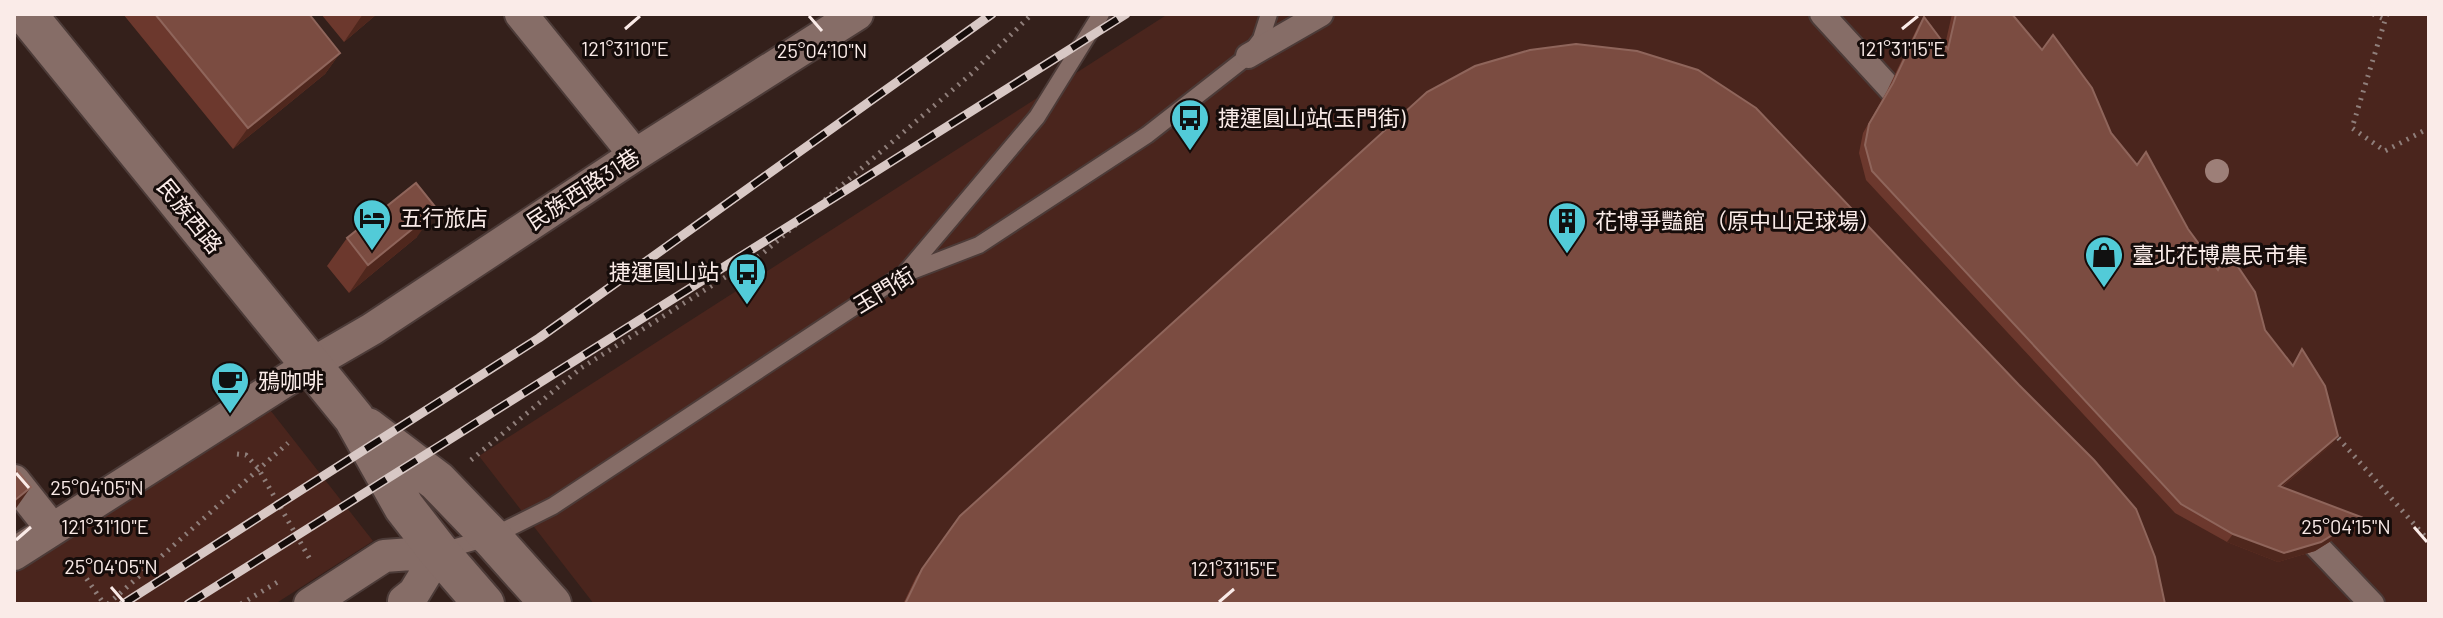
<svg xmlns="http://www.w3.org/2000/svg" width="2443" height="618" viewBox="0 0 2443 618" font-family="Barlow,'Noto Sans TC',sans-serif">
	<rect width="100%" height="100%" fill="#34201b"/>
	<path fill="#4a251d" d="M1168 14H2429V604H594L479 456Z
		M267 406 373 541 275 604H14V574Z"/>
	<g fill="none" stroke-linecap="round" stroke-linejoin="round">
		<g stroke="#4c3b38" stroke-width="20">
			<path id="service" d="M907 271 1037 117 1101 14
				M442 551 491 537 553 506 904 274 979 245 1147 135 1248 56 1261 39 1269 14"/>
		</g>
		<g stroke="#4c3b38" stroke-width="28">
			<path id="pedestrian" d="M1822 14 1910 110
				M1248 56 1321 14
				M2298 526 2372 604"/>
		</g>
		<g stroke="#4c3b38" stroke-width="36">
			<path id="minor" d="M521 14 635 155
				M14 481 52 529
				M14 554 310 365 372 329 635 155 857 14
				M404 601 414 593 439 552
				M310 604 384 556 439 552"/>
		</g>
		<g stroke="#4c3b38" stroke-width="44">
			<path id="tertiary" d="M26 14 354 418 404 507 439 552 484 604
				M367 428 437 481 491 537 551 604"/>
		</g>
		<path stroke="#8f7e7a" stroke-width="5" stroke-dasharray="2 6" stroke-linecap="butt" d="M2373 14 2384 19
			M2387 14 2352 128 2385 151 2429 128
			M2333 432 2429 541
			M237 454 246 455 258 468 311 561
			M471 460 581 368 762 254 971 74 1032 14
			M73 559 104 604
			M108 604 288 443
			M241 604 281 580"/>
		<use href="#service" stroke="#866d67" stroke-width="16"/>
		<use href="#pedestrian" stroke="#866d67" stroke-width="24"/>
		<use href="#minor" stroke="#866d67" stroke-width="32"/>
		<use href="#tertiary" stroke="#866d67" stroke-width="40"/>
		<g stroke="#d8c8c5" stroke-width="9">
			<path id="rail" d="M123 604 539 338 992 14
				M188 604 1126 14"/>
		</g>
		<use href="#rail" stroke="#150c0a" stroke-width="6" stroke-dasharray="18" stroke-linecap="butt"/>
	</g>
	<circle fill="#9d7f78" cx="2217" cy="171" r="12"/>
	<path fill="#6c382d" d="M123 14H309L340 53 325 74 233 149Z
		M321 14H377L344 42Z
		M1952 14H2012L2111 133 2188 229 2217 269 2228 252 2265 330 2292 365 2302 349 2338 436 2332 444 2282 487 2355 526 2315 551 2278 562 2227 542 2175 513 1866 180 1859 153 1863 133 1887 91 1918 26 1924 17 1945 45Z
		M417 237 349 293 327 266 347 238Z
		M960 516 2165 604H903L916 577Z"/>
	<path fill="#4f271d" d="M363 14H377L344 42Z
		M340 53 325 74 233 149 248 128Z
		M437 209 417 237 349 293 368 265Z
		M2338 436 2332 444 2273 494 2279 486Z
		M31 487 14 511V501Z
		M2361 517 2355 526 2315 551 2278 562 2227 542 2233 534Z"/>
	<path fill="#7b4c41" stroke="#8f655b" stroke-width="2" d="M155 14H309L340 53 248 128Z
		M1956 14H2012L2042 50 2053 35 2092 88 2111 133 2137 165 2146 152 2188 229 2218 270 2228 252 2255 292 2265 330 2293 366 2302 349 2325 386 2338 436 2279 486 2361 517 2321 542 2284 553 2233 534 2181 504 1872 171 1865 145 1869 124 1893 83 1924 17 1948 49Z
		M1576 44 1637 51 1698 70 1756 108 2019 385 2094 460 2136 509 2155 557 2165 604H905L922 569 960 516 1427 92 1475 66 1530 50Z
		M416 183 437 209 368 265 347 238Z
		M14 466 31 487 14 501Z"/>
	<path fill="none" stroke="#faebe8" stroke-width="3" d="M809 16 822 31M625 29 640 16M1902 29 1918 16M16 473 29 488M2414 527 2427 542M16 540 31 527M111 587 124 602M1219 602 1234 589"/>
	<defs>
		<g id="bus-pin" transform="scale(2)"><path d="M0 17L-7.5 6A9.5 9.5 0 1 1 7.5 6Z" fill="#52cbd8" stroke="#150c0a"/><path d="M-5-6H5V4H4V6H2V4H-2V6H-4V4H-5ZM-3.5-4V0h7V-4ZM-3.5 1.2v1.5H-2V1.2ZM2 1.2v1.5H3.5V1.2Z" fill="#111"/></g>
		<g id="hotel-pin" transform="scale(2)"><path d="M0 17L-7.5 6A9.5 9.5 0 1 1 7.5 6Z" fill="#52cbd8" stroke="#150c0a"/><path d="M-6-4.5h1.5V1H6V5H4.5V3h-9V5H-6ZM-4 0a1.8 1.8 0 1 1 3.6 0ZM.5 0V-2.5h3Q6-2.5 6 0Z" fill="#111"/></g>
		<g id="building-pin" transform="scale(2)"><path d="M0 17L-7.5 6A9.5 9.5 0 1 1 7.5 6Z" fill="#52cbd8" stroke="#150c0a"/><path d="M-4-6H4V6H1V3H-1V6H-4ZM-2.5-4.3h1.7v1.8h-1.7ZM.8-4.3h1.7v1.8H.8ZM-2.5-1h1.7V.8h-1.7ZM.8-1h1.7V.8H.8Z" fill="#111"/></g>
		<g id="shop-pin" transform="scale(2)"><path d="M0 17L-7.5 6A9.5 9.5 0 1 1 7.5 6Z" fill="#52cbd8" stroke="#150c0a"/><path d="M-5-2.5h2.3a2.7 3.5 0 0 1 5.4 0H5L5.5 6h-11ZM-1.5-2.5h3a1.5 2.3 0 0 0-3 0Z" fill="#111"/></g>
		<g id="cafe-pin" transform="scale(2)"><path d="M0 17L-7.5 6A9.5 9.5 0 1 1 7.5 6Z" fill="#52cbd8" stroke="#150c0a"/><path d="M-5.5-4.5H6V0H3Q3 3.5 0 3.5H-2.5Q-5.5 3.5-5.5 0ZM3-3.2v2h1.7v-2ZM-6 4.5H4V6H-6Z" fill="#111"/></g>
	</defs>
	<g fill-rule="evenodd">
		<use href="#bus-pin" x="1190" y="118"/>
		<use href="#hotel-pin" x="372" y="218"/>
		<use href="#building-pin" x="1567" y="221"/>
		<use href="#shop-pin" x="2104" y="255"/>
		<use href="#bus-pin" x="747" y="272"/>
		<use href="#cafe-pin" x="230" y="381"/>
	</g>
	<g text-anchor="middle" stroke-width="6" stroke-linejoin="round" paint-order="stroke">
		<g font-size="22" fill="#faebe8" stroke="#150c0a" text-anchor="start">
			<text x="1218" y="126">捷運圓山站(玉門街)</text>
			<text x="400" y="226">五行旅店</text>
			<text x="1595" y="229">花博爭豔館（原中山足球場）</text>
			<text x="2132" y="263">臺北花博農民市集</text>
			<text x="719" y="280" text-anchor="end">捷運圓山站</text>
			<text x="258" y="389">鴉咖啡</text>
		</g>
		<g font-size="22" fill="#faebe8" stroke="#150c0a">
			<text transform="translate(583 189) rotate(-33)" y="8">民族西路31巷</text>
			<text transform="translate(190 216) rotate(51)" y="8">民族西路</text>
			<text transform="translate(884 290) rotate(-31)" y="8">玉門街</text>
		</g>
	</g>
	<g font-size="20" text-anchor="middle" fill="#faebe8" stroke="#150c0a" stroke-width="6" stroke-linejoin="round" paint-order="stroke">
		<text x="625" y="56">121°31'10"E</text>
		<text x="1902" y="56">121°31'15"E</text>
		<text x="822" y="58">25°04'10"N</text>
		<text x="97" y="495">25°04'05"N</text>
		<text x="2346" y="534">25°04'15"N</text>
		<text x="105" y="534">121°31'10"E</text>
		<text x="111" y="574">25°04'05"N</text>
		<text x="1234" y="576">121°31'15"E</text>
	</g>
	<rect width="2443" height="618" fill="none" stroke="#faebe8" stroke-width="32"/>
</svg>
